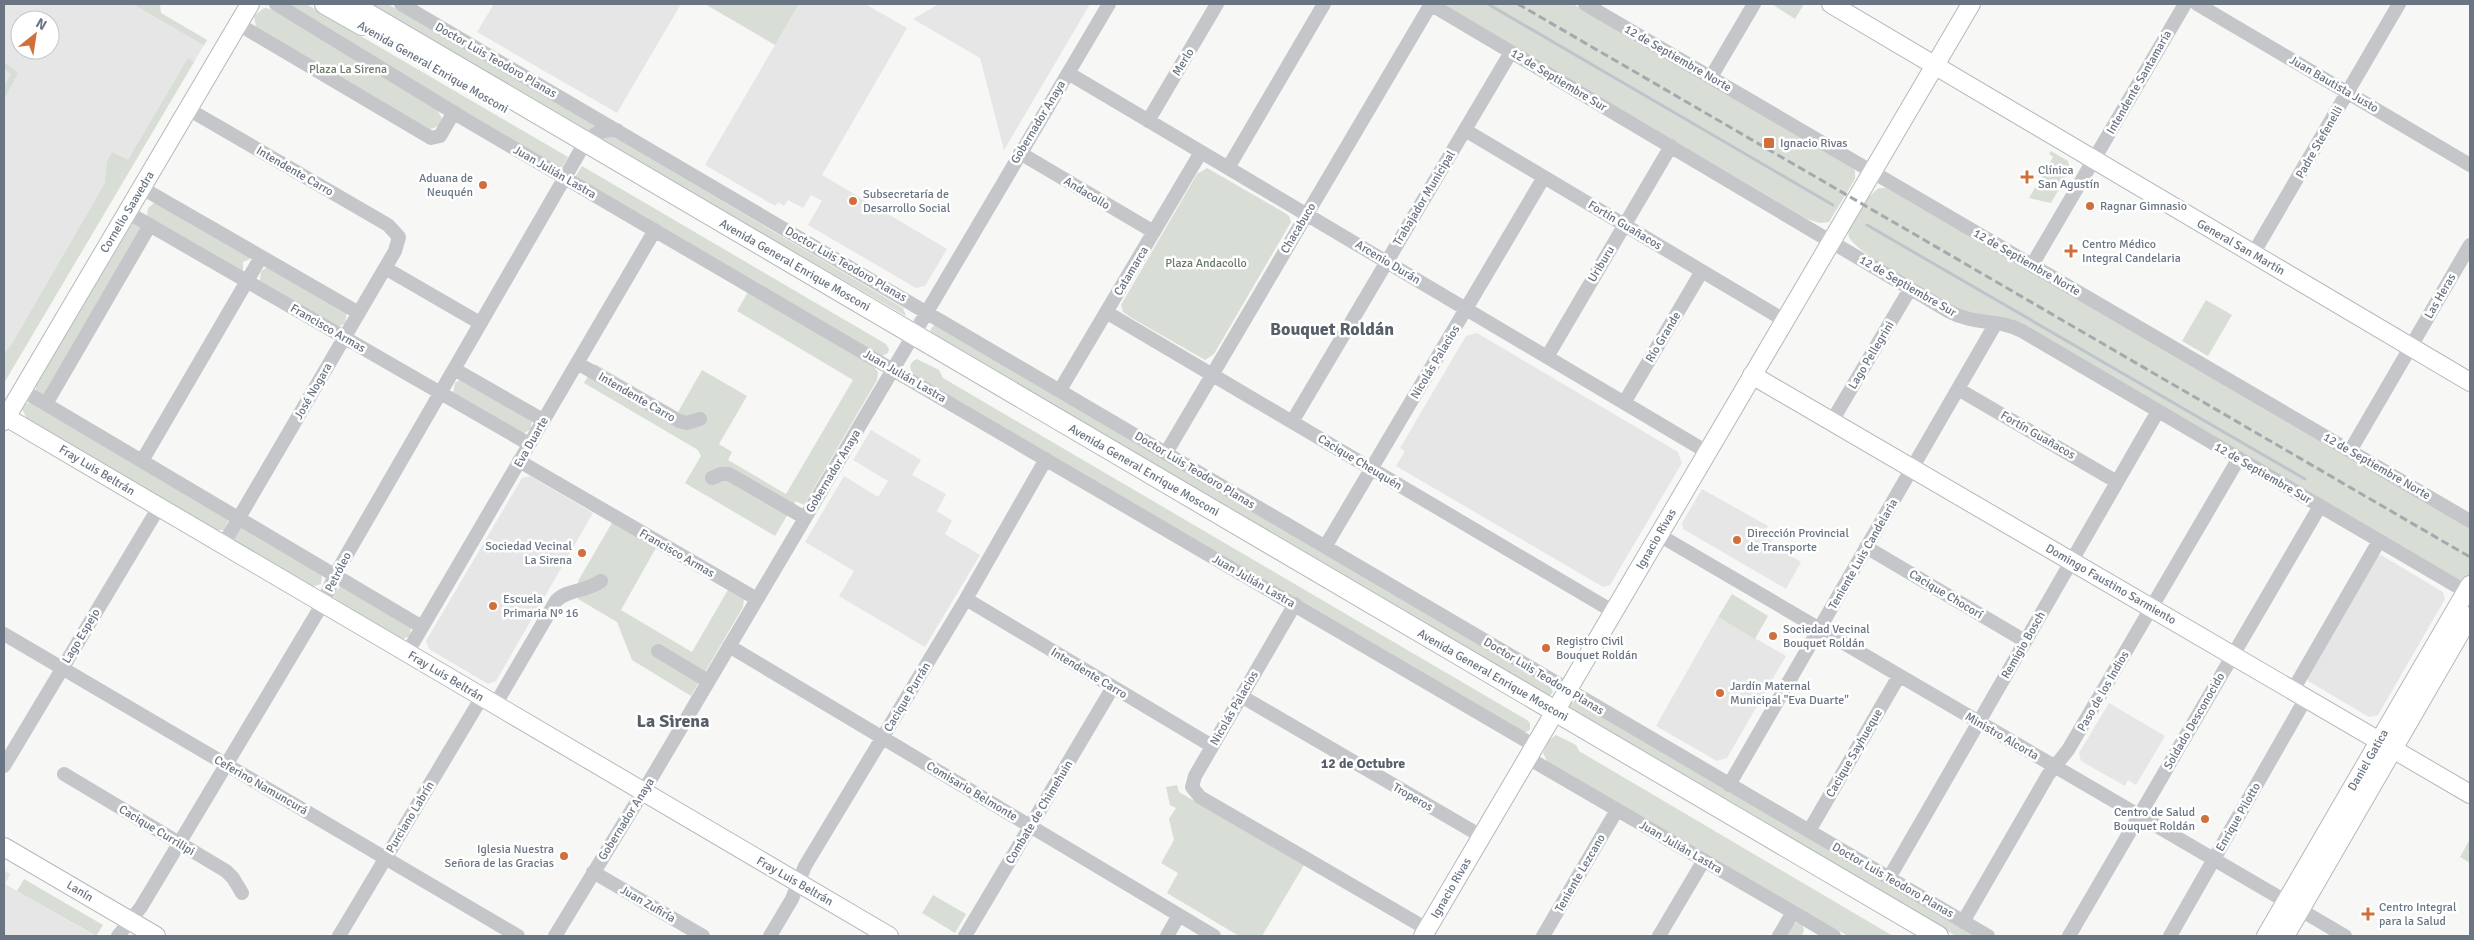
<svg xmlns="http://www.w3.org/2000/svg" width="2474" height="940" viewBox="0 0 2474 940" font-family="Signika,sans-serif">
	<rect width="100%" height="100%" fill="#f7f7f5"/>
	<path fill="#e5e6e5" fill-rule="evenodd" d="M4 4H145L207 40 4 383ZM20 20H50V50H20Z
		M494 4H681L617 113 477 32Z
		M799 4H865L907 28 822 175 947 249 925 286 916 288 808 225 822 201 811 195 803 208 788 200 784 206 778 202 775 206 705 165Z
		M939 4H1090L1004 150 980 58 913 19Z
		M1477 333 1678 452 1682 463 1610 585 1603 587 1396 466 1405 451 1400 448 1466 336Z
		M871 430 921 460 912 475 946 494 937 511 952 521 945 534 980 555 925 647 839 596 854 571 805 542 844 476 878 497 888 481 853 460Z
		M530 476 593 513 496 681 488 684 429 649 426 641 522 478Z
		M1702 489 1768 526 1765 532 1774 537 1770 544 1801 562 1786 589 1683 529 1682 523Z
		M2381 555 2443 592 2445 599 2378 715 2369 717 2308 681 2307 676 2376 557Z
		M1718 617 1786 656 1727 758 1717 761 1656 726Z
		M2109 703 2165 736 2136 785 2128 780 2125 786 2081 761 2079 753Z
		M4 870 10 874 5 884 95 936H4Z"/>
	<path fill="#d8ded6" d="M133 4H160L161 13 207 40 204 45Z
		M284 4H306L568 157 561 169Z
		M366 4H388L597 127 587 133Z
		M705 4H799L775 45Z
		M1442 4H1573L1851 166 1855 171V179L1829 222 1820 223 1807 219Z
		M1772 4H1804L1795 19Z
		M264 8 271 9 436 108 442 118 439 126 428 130 256 27 254 16Z
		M188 58 194 62 4 383V354L12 344 105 183 107 162 112 152 128 160Z
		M4 62 18 73 4 100V87L11 74 4 69Z
		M607 133 903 308 906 316 598 140Z
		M2051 151 2068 161 2070 170 2051 203 2029 198 2053 157 2049 154Z
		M582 166 886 344 889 349 888 353 882 356 575 177Z
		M1207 168 1285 213 1289 216 1291 222 1214 354 1205 360 1130 317 1123 312 1121 305 1197 174Z
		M1879 188H1886L2470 525V576L2461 582 2019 323C2000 315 1979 317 1960 310 1943 304 1854 251 1849 237 1845 225 1869 194 1879 188Z
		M155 202 249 256 250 259 243 262V270L240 271 147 216 148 208Z
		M133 222 142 226 44 395 36 392V385Z
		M267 267 347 312 345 323 339 327 260 281 261 271Z
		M748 292 873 366 878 372 877 380 804 505 796 501 775 536 685 483 701 456 698 450 584 383 595 364 678 412 702 370 747 396 719 444 732 452 728 460 786 494 853 380 737 311Z
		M2206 300 2232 315 2208 356 2182 341Z
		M935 324 1550 686 1553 692 1549 697 933 335 930 330Z
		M917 359 939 370 943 378 1527 720 1530 723V730L1524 733 915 375C908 370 909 362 917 359Z
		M461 379 532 419 531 429 523 434 453 393 455 383Z
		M30 402 229 519 224 530H215L27 419 22 409 25 404Z
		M613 521 657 546 621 610 692 652 729 588 744 599 743 607 691 696 632 660 617 622 578 599V581Z
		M240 528H243L322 575 321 584 312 587 237 544 234 538Z
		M342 586 411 627 410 636 401 640 336 602 334 597 335 591Z
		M1732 594 1768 616 1755 639 1718 617Z
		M1576 701 1980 936H1956L1572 711 1569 704Z
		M1556 735 1576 745 1579 751 1893 936H1848L1548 763 1543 753 1549 740Z
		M1177 785 1179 792 1304 865 1262 936H1239L1167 893 1178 873 1161 863 1174 840 1169 819 1176 808 1170 805 1166 787Z
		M2470 839V863L2460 857Z
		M24 879 103 925 96 936 17 891Z
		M933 895 966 914 955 933 922 913Z
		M1793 923C1799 922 1803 924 1804 930L1802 936H1784Z"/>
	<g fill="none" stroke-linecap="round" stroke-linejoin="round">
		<path stroke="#bec5ca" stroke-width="3" d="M1488 4 1833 205
			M1867 225 2305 479"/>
		<g stroke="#b5b8bc" stroke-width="20">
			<path id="major" d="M1831 4 2470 382
				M1752 375 2470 794
				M6 417 889 936
				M4 421 250 4
				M4 847 156 936
				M1423 936 1971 4
				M2266 936 2470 585
				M2285 936 2470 616"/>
		</g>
		<g stroke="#b6b9bc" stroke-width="22">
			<path id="highway" d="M325 4 362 25
				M351 4 1938 936"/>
		</g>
		<path stroke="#c4c6ca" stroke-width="14" d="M276 4 466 120 1535 746
			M401 4 1988 936
			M1430 4 1948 311C1976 326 1997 318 2022 331L2470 594
			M1585 4 2470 521
			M2197 4 2470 165
			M238 24 431 138 440 136 454 112
			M1068 73 1707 452
			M1711 77 1754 4
			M188 109 388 225 399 237 395 251 223 545
			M1148 121 1217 4
			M1465 130 1784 320
			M1020 153 1154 232
			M1228 168 1324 4
			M142 188 359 313
			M127 212 529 444
			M2253 254 2399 4
			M2032 265 2185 4
			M385 268 480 323
			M1106 312 1614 612
			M1547 357 1671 146
			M577 363 679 421 687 423 700 419
			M454 369 543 420
			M1958 389 2117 482
			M22 390 422 627
			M1060 390 1201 152
			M1624 403 1702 271
			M46 404 150 225
			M1832 421 1910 289
			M1292 422 1511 52
			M2350 451 2470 245
			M1166 453 1431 4
			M142 461 261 257
			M519 461 757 599
			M712 478 721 474H729L805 518
			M1659 535 2345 936
			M1325 547 1544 177
			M1866 547 2025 641
			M966 599 1212 746
			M1295 604 1195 776 1192 787 1200 797 1427 929
			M4 634 518 936
			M729 646 1214 936
			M658 651 708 681
			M407 653 655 230
			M2293 690 2379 541
			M1241 696 1481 836
			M495 705 556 601C567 589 586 592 601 581
			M1528 758 1834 936
			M4 766 159 507
			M64 774 226 871 233 878 242 893
			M1729 785 1996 323
			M1809 831 1899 676
			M593 872 703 936
			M1889 878 2158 411
			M1963 922 2048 775 2068 750 2239 458
			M118 936 141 907 323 603 335 575 579 153C589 136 597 129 617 130
			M339 936 482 697
			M555 936 652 777 1109 4
			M770 936 792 899 805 866 966 599 1046 459
			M965 936 1113 687
			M1167 936 1179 915
			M1543 936 1617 810
			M1659 936 1704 860
			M1779 936 1793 912
			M2069 936 2320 506
			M2170 936 2306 698"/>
		<use href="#major" stroke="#fff" stroke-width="18"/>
		<use href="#highway" stroke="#fff" stroke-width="20"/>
		<path stroke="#a5a9ae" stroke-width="3" stroke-dasharray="8 4" stroke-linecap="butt" d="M1518 4 2470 557"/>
	</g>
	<g fill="#d06f3c" stroke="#fff" stroke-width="2">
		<rect x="1763" y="137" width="12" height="12" rx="2.5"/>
		<path d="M2024.5 169.5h5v5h5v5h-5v5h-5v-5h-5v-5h5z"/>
		<circle cx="483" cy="185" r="5"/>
		<circle cx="853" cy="201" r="5"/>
		<circle cx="2090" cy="206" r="5"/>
		<path d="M2068.5 243.5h5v5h5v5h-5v5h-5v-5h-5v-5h5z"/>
		<circle cx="1737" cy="540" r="5"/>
		<circle cx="582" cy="553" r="5"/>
		<circle cx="493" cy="606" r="5"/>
		<circle cx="1773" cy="636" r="5"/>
		<circle cx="1546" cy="648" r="5"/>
		<circle cx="1720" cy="693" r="5"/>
		<circle cx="2205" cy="819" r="5"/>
		<circle cx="564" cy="856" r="5"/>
		<path d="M2365.5 906.5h5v5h5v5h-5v5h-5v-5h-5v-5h5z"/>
	</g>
	<g text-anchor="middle" stroke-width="5" stroke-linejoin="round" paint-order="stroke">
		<g font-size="12" fill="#6a7583" stroke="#fff">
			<text transform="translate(1678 58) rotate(30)" y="4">12 de Septiembre Norte</text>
			<text transform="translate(496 60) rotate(30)" y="4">Doctor Luis Teodoro Planas</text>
			<text transform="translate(1183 62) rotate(-59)" y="4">Merlo</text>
			<text transform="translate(433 67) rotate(30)" y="4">Avenida General Enrique Mosconi</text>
			<text transform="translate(1559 80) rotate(31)" y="4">12 de Septiembre Sur</text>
			<text transform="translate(2139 82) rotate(-60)" y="4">Intendente Santamaría</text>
			<text transform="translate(2334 84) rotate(30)" y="4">Juan Bautista Justo</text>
			<text transform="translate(1038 122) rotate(-59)" y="4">Gobernador Anaya</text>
			<text transform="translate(2319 142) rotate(-60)" y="4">Padre Stefenelli</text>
			<text transform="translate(295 171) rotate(30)" y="4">Intendente Carro</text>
			<text transform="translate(555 172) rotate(30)" y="4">Juan Julián Lastra</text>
			<text transform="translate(1087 193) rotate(31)" y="4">Andacollo</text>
			<text transform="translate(1424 198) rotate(-59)" y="4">Trabajador Municipal</text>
			<text transform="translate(127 212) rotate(-59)" y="4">Cornelio Saavedra</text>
			<text transform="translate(1625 225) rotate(31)" y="4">Fortín Guañacos</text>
			<text transform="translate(1298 228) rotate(-59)" y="4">Chacabuco</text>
			<text transform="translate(2241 247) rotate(30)" y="4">General San Martín</text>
			<text transform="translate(1388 262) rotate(31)" y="4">Arcenio Durán</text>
			<text transform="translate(2027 262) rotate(30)" y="4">12 de Septiembre Norte</text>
			<text transform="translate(846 264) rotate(30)" y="4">Doctor Luis Teodoro Planas</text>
			<text transform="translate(1601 264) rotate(-59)" y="4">Uriburu</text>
			<text transform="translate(795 265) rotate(30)" y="4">Avenida General Enrique Mosconi</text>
			<text transform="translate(1131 271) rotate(-59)" y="4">Catamarca</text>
			<text transform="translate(1908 286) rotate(30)" y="4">12 de Septiembre Sur</text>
			<text transform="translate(2440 296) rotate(-60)" y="4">Las Heras</text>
			<text transform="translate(328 328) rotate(30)" y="4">Francisco Armas</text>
			<text transform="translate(1663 337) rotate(-59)" y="4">Río Grande</text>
			<text transform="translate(1871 355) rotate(-59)" y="4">Lago Pellegrini</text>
			<text transform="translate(1435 362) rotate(-59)" y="4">Nicolás Palacios</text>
			<text transform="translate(905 376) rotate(30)" y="4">Juan Julián Lastra</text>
			<text transform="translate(313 391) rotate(-60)" y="4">José Nogara</text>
			<text transform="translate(637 397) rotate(30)" y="4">Intendente Carro</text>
			<text transform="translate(2038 435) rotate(30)" y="4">Fortín Guañacos</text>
			<text transform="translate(531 442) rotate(-60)" y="4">Eva Duarte</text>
			<text transform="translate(1360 462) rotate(31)" y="4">Cacique Cheuquén</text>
			<text transform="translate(2377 466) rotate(30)" y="4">12 de Septiembre Norte</text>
			<text transform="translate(97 470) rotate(31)" y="4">Fray Luis Beltrán</text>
			<text transform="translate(1144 470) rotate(30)" y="4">Avenida General Enrique Mosconi</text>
			<text transform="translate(1195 470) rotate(31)" y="4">Doctor Luis Teodoro Planas</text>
			<text transform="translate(833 471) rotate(-59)" y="4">Gobernador Anaya</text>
			<text transform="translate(2263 473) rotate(30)" y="4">12 de Septiembre Sur</text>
			<text transform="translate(1656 539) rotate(-60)" y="4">Ignacio Rivas</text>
			<text transform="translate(677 553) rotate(30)" y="4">Francisco Armas</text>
			<text transform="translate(1863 554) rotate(-60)" y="4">Teniente Luis Candelaria</text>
			<text transform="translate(338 572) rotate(-63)" y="4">Petróleo</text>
			<text transform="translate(1254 581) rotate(30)" y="4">Juan Julián Lastra</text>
			<text transform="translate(2111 584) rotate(30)" y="4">Domingo Faustino Sarmiento</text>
			<text transform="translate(1946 594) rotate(31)" y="4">Cacique Chocorí</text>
			<text transform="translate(81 636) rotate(-59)" y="4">Lago Espejo</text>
			<text transform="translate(2023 645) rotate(-60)" y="4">Remigio Bosch</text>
			<text transform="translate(1089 673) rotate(31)" y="4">Intendente Carro</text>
			<text transform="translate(1493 675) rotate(30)" y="4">Avenida General Enrique Mosconi</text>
			<text transform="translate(446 676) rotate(31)" y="4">Fray Luis Beltrán</text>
			<text transform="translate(1544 676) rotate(31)" y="4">Doctor Luis Teodoro Planas</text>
			<text transform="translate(2103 691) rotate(-60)" y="4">Paso de los Indios</text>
			<text transform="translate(907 697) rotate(-59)" y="4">Cacique Purrán</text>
			<text transform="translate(1234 708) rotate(-60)" y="4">Nicolás Palacios</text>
			<text transform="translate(2194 721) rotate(-60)" y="4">Soldado Desconocido</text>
			<text transform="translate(2002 736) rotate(30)" y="4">Ministro Alcorta</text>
			<text transform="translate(1854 753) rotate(-60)" y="4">Cacique Sayhueque</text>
			<text transform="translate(2368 760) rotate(-60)" y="4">Daniel Gatica</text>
			<text transform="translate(261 785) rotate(30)" y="4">Ceferino Namuncurá</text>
			<text transform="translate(972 791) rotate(31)" y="4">Comisario Belmonte</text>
			<text transform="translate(1413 797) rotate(30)" y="4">Troperos</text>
			<text transform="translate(1039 812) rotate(-59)" y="4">Combate de Chimehuin</text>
			<text transform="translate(410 817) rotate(-59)" y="4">Purciano Labrín</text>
			<text transform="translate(2238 817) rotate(-60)" y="4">Enrique Pilotto</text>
			<text transform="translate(626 819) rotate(-58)" y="4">Gobernador Anaya</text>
			<text transform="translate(157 830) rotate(31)" y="4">Cacique Currilipi</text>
			<text transform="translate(1681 847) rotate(30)" y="4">Juan Julián Lastra</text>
			<text transform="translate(1580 873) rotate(-60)" y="4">Teniente Lezcano</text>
			<text transform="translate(1893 880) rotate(30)" y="4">Doctor Luis Teodoro Planas</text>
			<text transform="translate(795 881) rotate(30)" y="4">Fray Luis Beltrán</text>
			<text transform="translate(1451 888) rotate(-60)" y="4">Ignacio Rivas</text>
			<text transform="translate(80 891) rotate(31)" y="4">Lanín</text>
			<text transform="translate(648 904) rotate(30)" y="4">Juan Zufiría</text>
		</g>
		<g font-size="12" fill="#697a68" stroke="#fff">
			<text x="348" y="73">Plaza La Sirena</text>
			<text x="1206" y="267">Plaza Andacollo</text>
		</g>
		<g font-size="12" fill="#6a7583" stroke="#fff" text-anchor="start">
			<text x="1780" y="147">Ignacio Rivas</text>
			<text x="2038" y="174">Clínica<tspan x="2038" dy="14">San Agustín</tspan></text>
			<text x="473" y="182" text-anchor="end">Aduana de<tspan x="473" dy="14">Neuquén</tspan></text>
			<text x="863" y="198">Subsecretaría de<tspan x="863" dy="14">Desarrollo Social</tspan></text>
			<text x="2100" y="210">Ragnar Gimnasio</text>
			<text x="2082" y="248">Centro Médico<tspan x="2082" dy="14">Integral Candelaria</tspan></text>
			<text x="1747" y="537">Dirección Provincial<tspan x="1747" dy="14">de Transporte</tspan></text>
			<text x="572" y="550" text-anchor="end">Sociedad Vecinal<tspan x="572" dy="14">La Sirena</tspan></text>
			<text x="503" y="603">Escuela<tspan x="503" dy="14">Primaria Nº 16</tspan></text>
			<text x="1783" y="633">Sociedad Vecinal<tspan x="1783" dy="14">Bouquet Roldán</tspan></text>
			<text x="1556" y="645">Registro Civil<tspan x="1556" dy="14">Bouquet Roldán</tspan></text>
			<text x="1730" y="690">Jardín Maternal<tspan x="1730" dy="14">Municipal "Eva Duarte"</tspan></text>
			<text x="2195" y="816" text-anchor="end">Centro de Salud<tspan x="2195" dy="14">Bouquet Roldán</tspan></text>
			<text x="554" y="853" text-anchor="end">Iglesia Nuestra<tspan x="554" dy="14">Señora de las Gracias</tspan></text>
			<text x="2379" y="911">Centro Integral<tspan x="2379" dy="14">para la Salud</tspan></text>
		</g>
		<g font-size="14" font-weight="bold" fill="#575f68" stroke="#fff">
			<text x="1363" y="768">12 de Octubre</text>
		</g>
		<g font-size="18" font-weight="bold" fill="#575f68" stroke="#fff">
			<text x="1332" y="335">Bouquet Roldán</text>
			<text x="673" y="727">La Sirena</text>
		</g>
	</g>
	<rect width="2474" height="940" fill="none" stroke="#6a7583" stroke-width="10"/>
	<g transform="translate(35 35) rotate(30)"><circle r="24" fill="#ffffff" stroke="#c3c8cd"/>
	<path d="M0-4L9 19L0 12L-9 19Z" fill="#d06f3c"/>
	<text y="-8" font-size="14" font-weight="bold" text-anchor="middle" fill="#6a7583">N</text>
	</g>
</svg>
